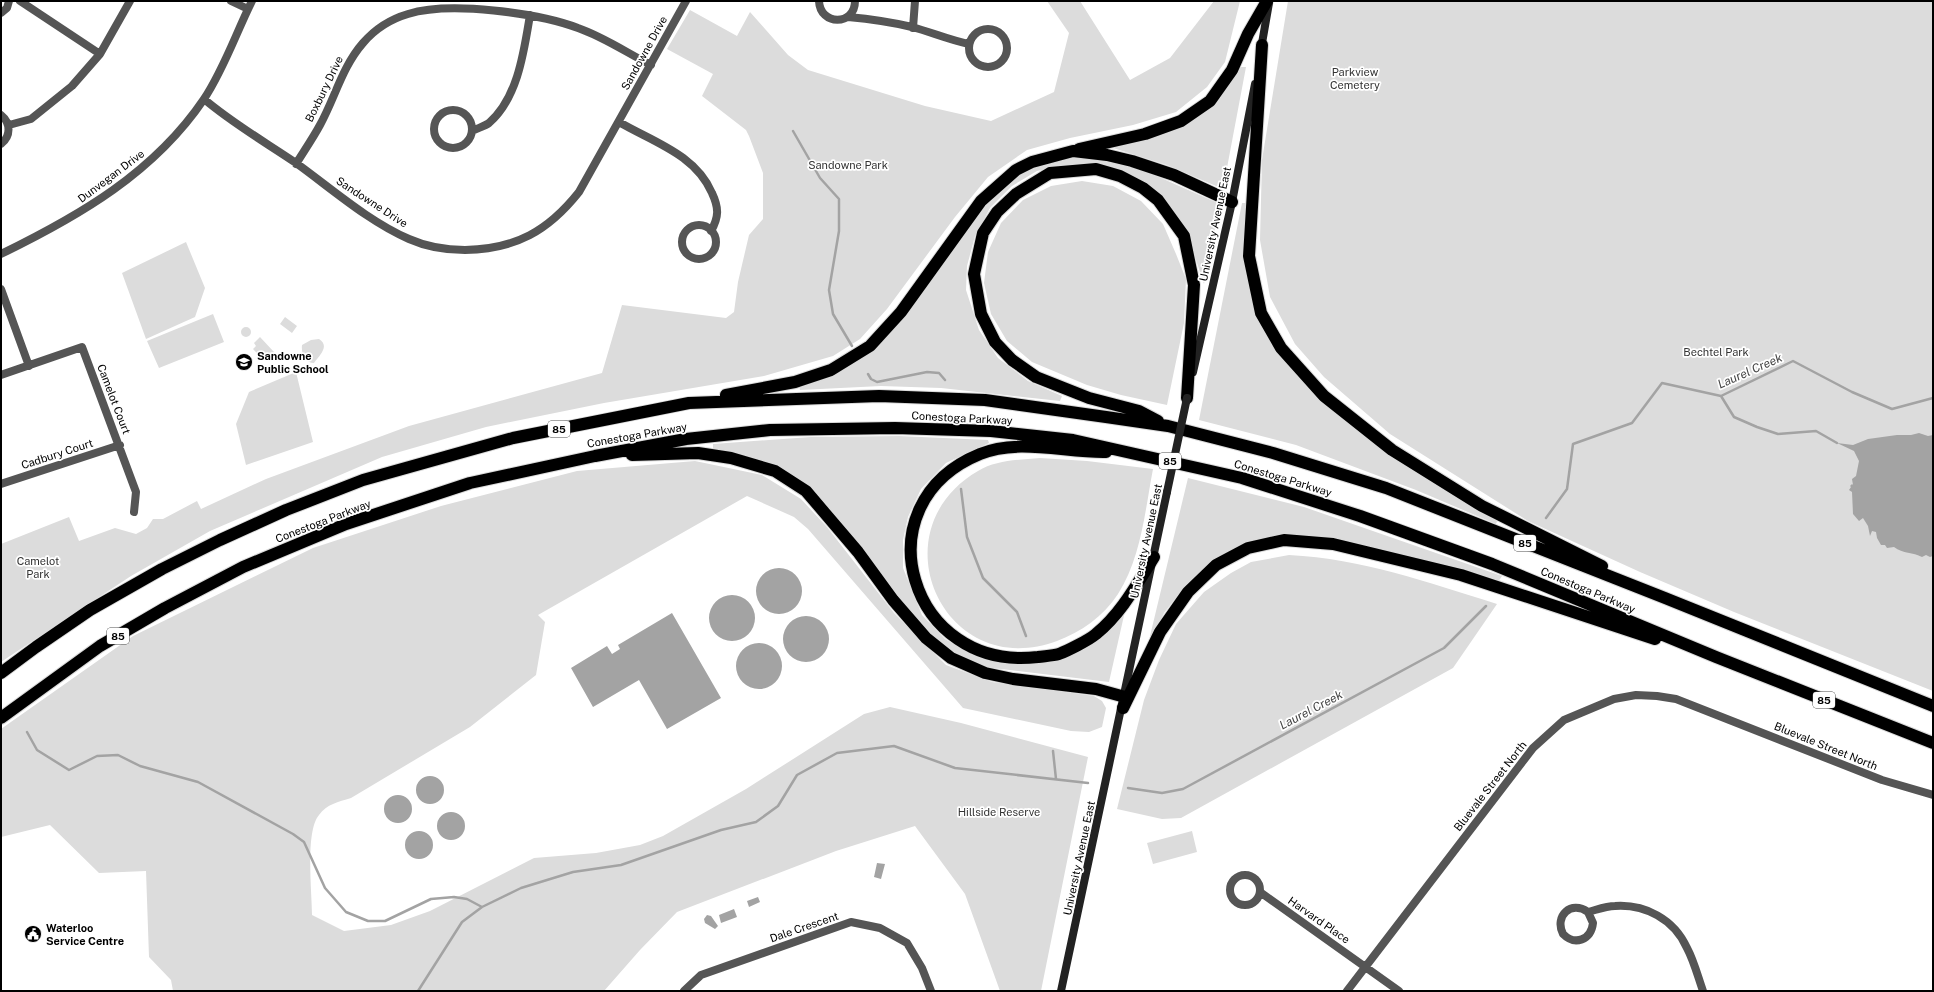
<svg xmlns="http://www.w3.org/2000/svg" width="1934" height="992" viewBox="0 0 1934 992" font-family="'Public Sans',sans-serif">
	<rect width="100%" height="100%" fill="#fff"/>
	<path fill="#dcdcdc" d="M1047 1H1080L1130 80 1170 58 1214 1H1240L1225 62 1207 87 1176 112 1133 125 1070 138 1027 150 988 177 955 217 887 309 860 339 833 356 764 376 604 403 486 427 382 457 210 531 131 576 1 662V544L69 517 79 541 115 528 136 534 147 528 153 519H163L197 501 201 509 266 479 409 426 602 373 622 305 726 318 734 312 738 282 749 235 763 219V173L749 136 746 130 702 96 713 74 667 49 690 10 737 36 750 12 788 55 808 70 925 106 991 121 1054 92 1069 33Z
		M1288 1H1933V691L1734 612 1640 572 1528 521 1390 434 1324 377 1295 344 1270 297 1260 240 1262 160Z
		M1240 67H1246L1223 189 1167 165 1113 148 1112 144 1155 135 1188 124 1216 104Z
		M1068 156 1104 158 1143 170 1220 204 1204 284 1188 236 1172 209 1156 192 1097 165H1064L1037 171 1012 186 990 208 975 236 967 266 966 290 979 330 998 358 1028 381 1062 396 1060 401 941 388 881 386 800 390 799 386C830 377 852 368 877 346L980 209 1002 185 1040 161Z
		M1082 181 1113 186 1141 201 1163 224 1176 254 1186 279 1184 323 1167 405 1121 395 1087 385 1032 362 1007 341 991 314 984 283 988 252 1001 223 1023 200 1051 186Z
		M1242 203H1247L1245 270 1257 313 1314 392 1498 519 1496 524 1416 490 1296 445 1199 420Z
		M186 242 205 288 195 317 146 339 122 273Z
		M213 314 224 342 159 368 147 341Z
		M285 317 297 326 292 333 280 324Z
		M241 332a5 5 0 1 1 10 0a5 5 0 1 1-10 0Z
		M260 337 274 352 264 361 253 349 256 346 254 343Z
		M319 339C330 346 320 355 314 363 305 363 301 354 302 345L311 340Z
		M296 372 313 442 246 465 236 424 249 392Z
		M899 436 988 440 989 443 946 463 921 489 908 517 903 540V568L922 615 945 639 973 655 1004 662 1029 664 1061 659 1125 611 1109 682 984 667 953 654 923 628 804 483 774 464 744 455 713 450V444L811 437Z
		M1040 458 1087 461 1153 469C1145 511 1141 558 1118 594 1103 617 1081 632 1057 641 944 683 875 531 978 471 996 460 1019 460 1040 458Z
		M695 461 762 475 801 499 827 527 894 613 946 665 992 682 1094 696 1102 701 1106 708 1102 727 1089 732 1071 731 963 708 808 529 794 517 747 496 538 615 545 622 536 675 470 727 351 798C338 802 327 804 319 815 305 831 312 893 312 915L344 931 391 925 430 911 534 858 596 853 640 845 663 836 746 789 864 714 890 707 961 723 1088 757 1041 991H1000L965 894 915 826 836 851 677 912 640 950 604 991H173L171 980 149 957 146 871 99 873 50 825 1 837V729L133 636 313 548 441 506 577 471Z
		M1188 478 1304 507 1502 576 1498 582 1324 538 1219 558 1199 573 1181 591 1164 613 1153 636H1150Z
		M1289 555C1363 559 1427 582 1497 604L1453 668 1181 818 1162 819 1117 809 1144 700 1159 660 1176 624 1204 592 1231 573 1251 562Z
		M1192 831 1197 852 1153 864 1147 843Z"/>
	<path fill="#a3a3a3" d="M1919 433 1928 436 1933 435V556L1930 557 1926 555 1922 557C1913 552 1903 554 1894 547L1887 548 1885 545H1881L1877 538 1876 532 1872 531 1870 536 1868 526 1863 518 1859 521 1853 514 1852 492 1849 490 1851 487 1850 486 1852 484 1853 485 1852 479 1856 476 1859 461 1854 451 1837 443 1853 445 1868 439 1897 435H1911Z
		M756 591a23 23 0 1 1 46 0a23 23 0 1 1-46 0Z
		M709 618a23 23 0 1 1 46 0a23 23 0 1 1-46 0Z
		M672 613 721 698 667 729 639 680 593 707 571 668 607 646 612 654 620 649 618 645Z
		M783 639a23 23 0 1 1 46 0a23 23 0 1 1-46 0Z
		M736 666a23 23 0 1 1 46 0a23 23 0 1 1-46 0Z
		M416 790a14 14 0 1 1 28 0a14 14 0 1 1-28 0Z
		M384 809a14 14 0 1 1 28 0a14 14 0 1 1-28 0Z
		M437 826a14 14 0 1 1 28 0a14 14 0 1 1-28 0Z
		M405 845a14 14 0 1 1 28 0a14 14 0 1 1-28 0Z
		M877 863 885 864 881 879 874 877Z
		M758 897 760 902 749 907 747 901Z
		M734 909 737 917 721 923 719 915Z
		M707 915 711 916 718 926 715 929 705 923 704 919Z"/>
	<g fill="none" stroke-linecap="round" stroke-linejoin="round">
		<path stroke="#a3a3a3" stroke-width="2.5" d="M793 131 820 178 839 199V231L829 290 833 314 852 346
			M868 374 871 379 877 382 927 372 939 373 945 380
			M1721 396 1734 417 1757 427 1778 434 1816 431 1837 443
			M961 489 967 537 983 578 1017 612 1026 636
			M1546 518 1567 489 1573 444 1632 423 1662 383 1721 396 1793 361 1852 392 1892 409 1933 398
			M27 732 37 750 69 770 97 756 118 755 140 766 198 782 293 834 304 842 325 888 346 912 368 921H385L431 899 454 897 467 899 482 907
			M1053 751 1056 779
			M1128 788 1162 793 1183 789 1444 648 1486 606
			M418 991 462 922 482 907 521 888 573 872 621 865 721 830 756 822 778 806 797 775 837 753 894 746 955 768 1088 783"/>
		<g stroke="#dbdbdb" stroke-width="14">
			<path id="highway" d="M1262 45 1249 256 1261 313 1281 348 1324 396 1392 450 1482 506 1602 566
				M1079 149 1145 134 1181 121 1210 101 1232 70 1248 34 1267 1
				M726 395 795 382 831 370 870 346 901 312 981 201 1016 170 1032 162 1073 151 1107 155 1132 161 1174 175 1232 202
				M1158 421 1139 411 1089 398 1036 377 1012 360 995 342 981 314 974 274 983 233 997 212 1016 194 1050 173 1096 169 1120 176 1143 188 1158 200 1184 236 1194 285 1187 398
				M1106 452C1066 453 1019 438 980 454 858 504 910 673 1038 657 1044 656 1052 656 1059 654 1067 651 1089 640 1096 634 1121 614 1137 584 1154 557
				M632 455 698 453 731 458 775 471 806 491 858 552 893 600 926 638 951 658 985 673 1013 679 1096 689 1125 697
				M1 673 36 647 90 610 162 569 220 540 286 510 363 480 513 438 689 403 879 396 985 400 1106 417 1168 426 1273 453 1386 488 1665 598 1933 706
				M1123 708 1160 632 1188 592 1216 565 1248 548 1284 540 1333 544 1461 575 1655 639
				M1 718 100 646 165 608 243 567 346 524 470 483 595 456 686 439 770 430 895 428 991 431 1073 440 1242 478 1360 516 1492 564 1716 657 1933 743"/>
		</g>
		<path stroke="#555" stroke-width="8" d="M20 1 100 54
			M231 1 248 9
			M819 1C820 26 855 26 855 1
			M1 13 7 8 9 1
			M848 17C870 19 891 22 912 27 931 32 949 40 969 44
			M913 28 915 1
			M969 48a19 19 0 1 1 38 0a19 19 0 1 1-38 0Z
			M204 99C232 123 265 142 296 163 332 189 368 221 409 239 427 247 446 250 465 250 516 249 548 231 579 192L686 1
			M434 129a19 19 0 1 1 38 0a19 19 0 1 1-38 0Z
			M1 115C11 123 11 136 1 144
			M619 122C653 142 695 154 712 193 719 208 719 217 711 231
			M9 125 31 119 72 86 100 54 130 1
			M472 131C478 128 485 126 489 123 518 98 524 51 530 15
			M296 164C304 151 313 138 320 125 335 98 342 67 363 43 375 29 391 19 408 14 450 1 538 13 578 28 604 37 627 53 651 65
			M682 242a17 17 0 1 1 34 0a17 17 0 1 1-34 0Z
			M1 254C79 216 154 173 204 99 224 69 236 33 252 1
			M1 289 29 366
			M1 375 82 347 136 492 134 512
			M1 484 120 445
			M1230 890a15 15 0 1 1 30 0a15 15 0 1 1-30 0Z
			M1260 892 1399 991
			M1588 912 1593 923C1591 940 1575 946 1563 934 1554 916 1571 900 1588 912 1596 910 1606 906 1615 906 1645 904 1674 919 1687 948 1694 961 1698 977 1703 991
			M684 991 701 975 851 922 880 928 907 943 922 968 931 991
			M1347 991 1533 748 1564 720 1614 699 1636 695 1657 696 1676 699 1882 780 1933 795"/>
		<path stroke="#222" stroke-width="8" d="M1261 49 1269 3
			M1193 372 1232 202 1255 84
			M1061 991 1167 492"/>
		<use href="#highway" stroke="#000" stroke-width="12"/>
		<path stroke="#222" stroke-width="8" d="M1167 492 1187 398"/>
	</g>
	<defs>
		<g id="school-disc" transform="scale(0.9)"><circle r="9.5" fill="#000" stroke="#fff"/><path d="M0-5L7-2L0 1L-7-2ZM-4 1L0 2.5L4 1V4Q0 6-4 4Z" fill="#fff"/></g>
		<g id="civic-disc" transform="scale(0.9)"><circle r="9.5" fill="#000" stroke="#fff"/><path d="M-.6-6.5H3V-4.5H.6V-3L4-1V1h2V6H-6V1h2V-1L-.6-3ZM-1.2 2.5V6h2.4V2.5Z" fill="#fff"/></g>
	</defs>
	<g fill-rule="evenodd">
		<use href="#school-disc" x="244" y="362"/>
		<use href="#civic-disc" x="33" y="934"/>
	</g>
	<g text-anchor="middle" stroke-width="3.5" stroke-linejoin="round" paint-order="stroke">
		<g fill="#fff" stroke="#4c4c4c" stroke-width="1">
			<rect x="548" y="421" width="22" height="16" rx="3"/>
			<rect x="1159" y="453" width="22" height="16" rx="3"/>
			<rect x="1514" y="535" width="22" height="16" rx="3"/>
			<rect x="107" y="628" width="22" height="16" rx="3"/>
			<rect x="1813" y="692" width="22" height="16" rx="3"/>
		</g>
		<g font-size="10" font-weight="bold" fill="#000">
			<text x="559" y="433">85</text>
			<text x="1170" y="465">85</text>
			<text x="1525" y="547">85</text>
			<text x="118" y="640">85</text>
			<text x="1824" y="704">85</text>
		</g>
		<g font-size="11" fill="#000" stroke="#fff">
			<text transform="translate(644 53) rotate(-61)" y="4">Sandowne Drive</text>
			<text transform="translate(324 89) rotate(-64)" y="4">Boxbury Drive</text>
			<text transform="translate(111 176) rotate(-37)" y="4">Dunvegan Drive</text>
			<text transform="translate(372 202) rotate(33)" y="4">Sandowne Drive</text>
			<text transform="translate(1215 224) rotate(-78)" y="4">University Avenue East</text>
			<text transform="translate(114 399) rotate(69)" y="4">Camelot Court</text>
			<text transform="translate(962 418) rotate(3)" y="4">Conestoga Parkway</text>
			<text transform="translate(637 435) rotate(-10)" y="4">Conestoga Parkway</text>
			<text transform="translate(57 454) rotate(-18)" y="4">Cadbury Court</text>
			<text transform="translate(1283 478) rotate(17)" y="4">Conestoga Parkway</text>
			<text transform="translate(323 521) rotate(-21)" y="4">Conestoga Parkway</text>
			<text transform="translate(1146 541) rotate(-78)" y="4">University Avenue East</text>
			<text transform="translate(1588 590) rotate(23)" y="4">Conestoga Parkway</text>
			<text transform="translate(1826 746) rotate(22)" y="4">Bluevale Street North</text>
			<text transform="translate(1490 786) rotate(-52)" y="4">Bluevale Street North</text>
			<text transform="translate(1079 858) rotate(-78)" y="4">University Avenue East</text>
			<text transform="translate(1319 920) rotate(35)" y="4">Harvard Place</text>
			<text transform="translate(804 927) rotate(-19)" y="4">Dale Crescent</text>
		</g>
		<g font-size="11" fill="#333" stroke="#fff">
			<text x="1355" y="76">Parkview<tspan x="1355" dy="13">Cemetery</tspan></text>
			<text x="848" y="169">Sandowne Park</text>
			<text x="1716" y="356">Bechtel Park</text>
			<text x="38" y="565">Camelot<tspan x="38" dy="13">Park</tspan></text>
			<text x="999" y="816">Hillside Reserve</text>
		</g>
		<g font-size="11" font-weight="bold" fill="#000" stroke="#fff" text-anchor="start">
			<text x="257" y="360">Sandowne<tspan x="257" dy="13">Public School</tspan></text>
			<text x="46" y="932">Waterloo<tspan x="46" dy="13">Service Centre</tspan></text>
		</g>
		<g font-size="12" font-style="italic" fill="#444" stroke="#fff">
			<text transform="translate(1750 371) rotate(-24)" y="4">Laurel Creek</text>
			<text transform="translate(1311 710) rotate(-28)" y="4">Laurel Creek</text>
		</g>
	</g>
	<rect width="1934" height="992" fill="none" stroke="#000000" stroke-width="4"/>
</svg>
